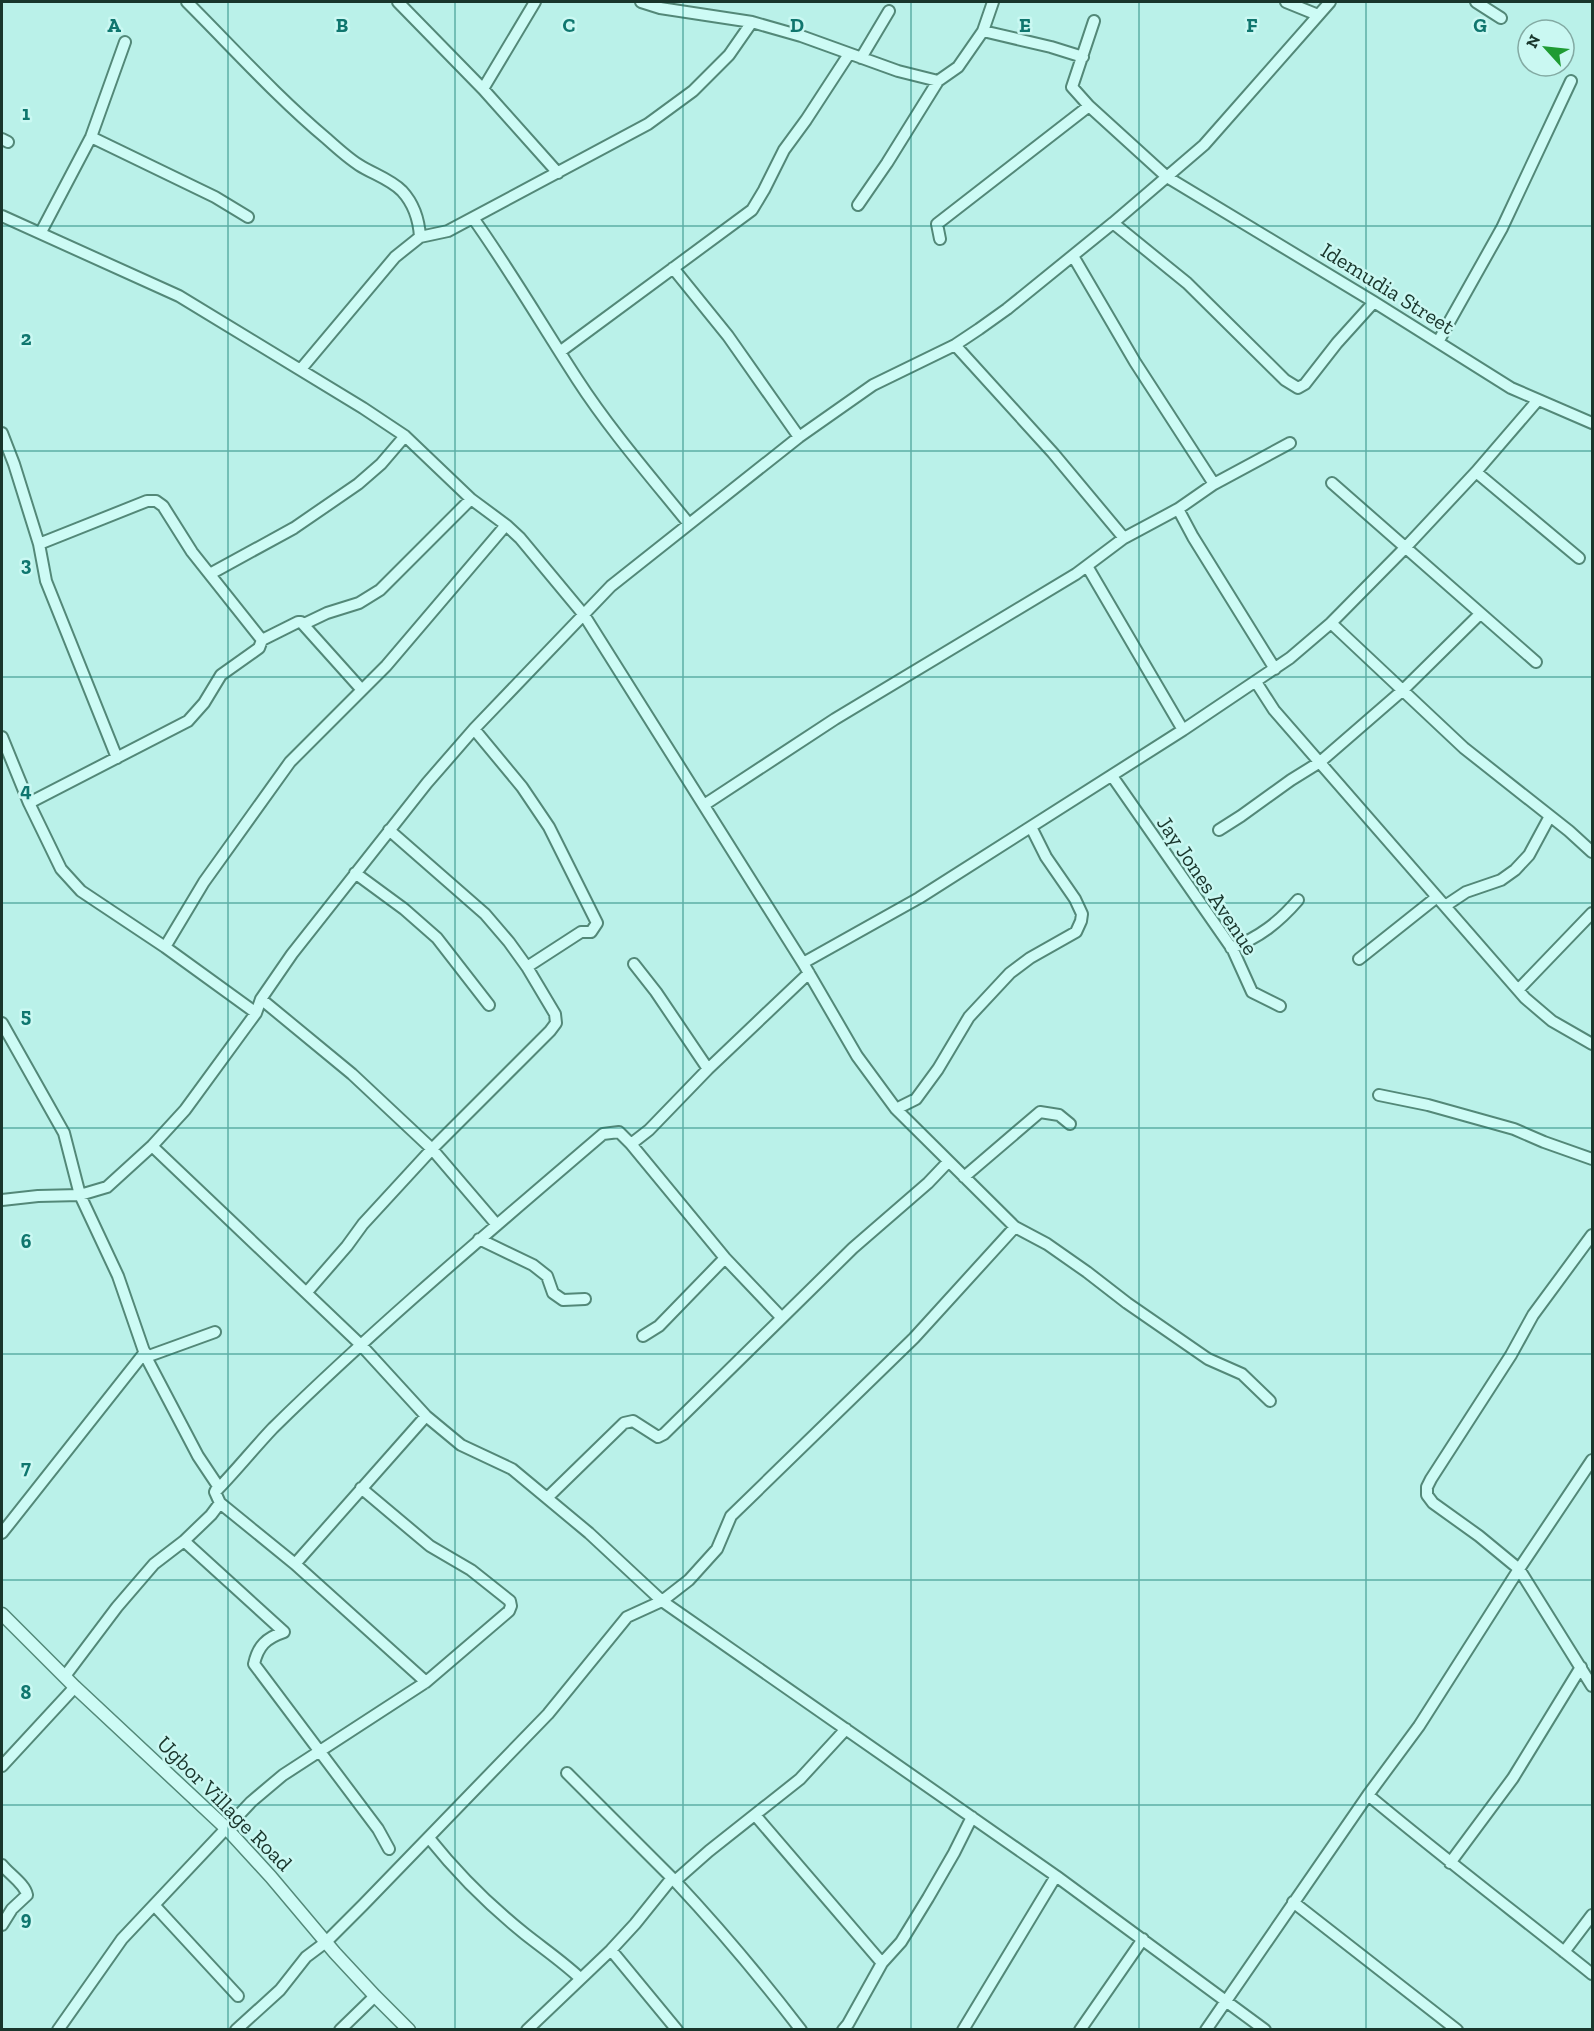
<svg xmlns="http://www.w3.org/2000/svg" width="1594" height="2031" viewBox="0 0 1594 2031" font-family="'Zilla Slab',serif">
	<rect width="100%" height="100%" fill="#baf1e9"/>
	<g fill="none" stroke-linecap="round" stroke-linejoin="round">
		<g stroke="#538878" stroke-width="14">
			<path id="minor" d="M187 2C233 48 277 97 327 139 337 148 348 158 359 165 373 174 390 179 402 191 414 204 419 220 420 237
				M398 2 483 89 558 173
				M641 2 660 8 752 22 801 36 898 71 938 81
				M1286 2 1318 15
				M1476 2 1501 18
				M1094 21 1072 87 1089 106 1167 177 1374 302 1511 388 1592 423
				M983 31 1051 47 1083 57
				M861 58 889 11
				M483 89 535 2
				M91 137 215 197 248 217
				M2 139 8 142
				M858 205 887 163 938 81 958 67 983 31 993 2
				M2 216 179 296 363 408 405 436 471 499 506 525 520 538 584 615 803 963 857 1056 896 1109 1015 1227 1047 1244 1087 1272 1127 1303 1208 1359 1242 1374 1270 1401
				M473 218C510 270 542 325 577 379 610 430 651 477 689 524
				M1113 223 1187 283 1285 380 1298 388 1305 384 1337 343 1374 302
				M41 232 91 137 125 42
				M940 239 937 224 1089 106
				M1073 256 1135 362 1214 484
				M673 268 728 336 799 437
				M1438 342 1502 228 1571 81
				M955 345 1053 453 1124 538 1178 509 1193 537 1275 669
				M561 351 752 210 764 190 784 150 806 120 849 54
				M301 369 395 257 420 237 448 231 648 124 693 91 729 55 752 22
				M2 433 14 464 39 544 46 581 117 758
				M1476 472 1579 558
				M1332 483 1536 662
				M1178 509 1214 484 1290 443
				M1087 566 1183 730
				M210 574 294 528 358 484 381 464 405 436
				M1331 623 1464 748 1569 831 1592 852
				M304 624 327 613 359 603 380 590 471 499
				M262 640 298 622H301L362 690
				M1256 682 1274 710 1525 998 1552 1021 1592 1044
				M474 729 522 787 549 827 597 923 591 932H581L527 967
				M2 737 29 803 61 869 81 891 165 947
				M1112 776 1233 950 1252 992 1280 1006
				M29 803 188 721 204 703 221 675 259 648 262 640 192 552 163 506 156 501H147L39 544
				M704 805 835 719 1076 574 1124 538
				M1219 830 1241 816 1291 780 1320 762 1403 690 1480 614
				M355 873 404 909 437 938 489 1005
				M1445 906 1466 892 1501 880 1515 870 1529 855 1550 816
				M1231 948C1259 938 1279 922 1298 900
				M1359 959 1437 897
				M803 963 919 898 1183 730 1290 658 1331 623 1405 548 1476 472 1538 400
				M634 964 656 992 708 1069
				M1518 990 1592 913
				M261 999 352 1074 432 1149 497 1225
				M256 1013 165 947 204 882 290 762 386 666 506 525
				M2 1023 64 1133 80 1195 118 1276 146 1357 198 1456 218 1486 215 1492 220 1503 211 1515 184 1541 154 1564 117 1607 65 1676
				M1379 1095 1428 1105 1514 1129 1544 1142 1592 1159
				M896 1109 916 1099 938 1069 969 1017 1010 973 1030 958 1076 932 1081 921 1082 914 1075 899 1046 857 1031 827
				M631 1144 649 1130 708 1069 809 973
				M152 1146 361 1345 426 1416 461 1445 512 1469 589 1533 662 1601 1056 1876 1265 2030
				M964 1177 1040 1112 1059 1115 1070 1124
				M2 1200 38 1196 80 1195 107 1187 152 1146 185 1110 256 1013 261 999 292 954 427 783 474 729 611 586 799 437 873 385 955 345 979 329 1007 309 1113 223 1204 145 1330 2
				M1592 1235 1533 1315 1511 1355 1431 1479 1427 1487V1495L1433 1503 1479 1536 1519 1569 1592 1686
				M479 1239 533 1265 547 1276 553 1293 563 1300 585 1299
				M307 1292 347 1246 363 1224 432 1149 550 1031 556 1023 555 1014 527 967 509 942 485 914 389 830
				M643 1336 659 1326 725 1258
				M146 1357 215 1332
				M215 1492C235 1472 253 1449 273 1428 378 1325 491 1230 603 1134L619 1132 631 1144 725 1258 781 1317
				M547 1498 624 1423 633 1421 658 1437 664 1434 853 1248 928 1183 948 1162
				M220 1503 295 1564 426 1682
				M2 1533 145 1352
				M184 1541 284 1632C266 1638 258 1646 254 1664L378 1829 389 1849
				M295 1564 426 1416
				M2 1766 75 1687
				M567 1773 672 1878
				M1368 1795C1441 1856 1517 1914 1592 1974
				M755 1815 882 1963
				M429 1838C457 1873 490 1906 525 1934 544 1949 563 1962 580 1978
				M1450 1863 1513 1778 1581 1667
				M2 1865C9 1874 25 1884 27 1895L12 1909 2 1925
				M675 1881C720 1929 761 1978 801 2030
				M1293 1902 1457 2030
				M154 1905 238 1996
				M611 1950 677 2030
				M1564 1952 1592 1915
				M58 2030 122 1939 251 1802 283 1775 426 1682 509 1611 511 1606 510 1601 471 1570 430 1546 361 1488
				M236 2030 280 1990 306 1957 326 1942 363 1905 548 1714 627 1617 662 1601 689 1580 717 1549 731 1516 914 1338 1015 1227
				M340 2030 375 1996
				M527 2030 611 1950 635 1924 672 1878 675 1881 709 1851 800 1779 846 1729
				M843 2030 848 2024 882 1963 901 1942 928 1898 954 1853 972 1817
				M963 2030 1056 1876
				M1080 2030 1143 1939
				M1206 2030 1368 1795 1419 1726 1519 1569 1592 1460"/>
		</g>
		<g stroke="#538878" stroke-width="15">
			<path id="tertiary" d="M2 1614 75 1687 227 1829 271 1877 335 1953 375 1996 409 2030"/>
		</g>
		<use href="#minor" stroke="#cdfbf5" stroke-width="10"/>
		<use href="#tertiary" stroke="#cdfbf5" stroke-width="12"/>
	</g>
	<path fill="none" stroke="#0f766e" stroke-width="1.5" stroke-opacity="0.55" d="M228 2V2030M455 2V2030M683 2V2030M911 2V2030M1139 2V2030M1366 2V2030M2 226H1592M2 451H1592M2 677H1592M2 903H1592M2 1128H1592M2 1354H1592M2 1580H1592M2 1805H1592"/>
	<g text-anchor="middle" stroke-width="5" stroke-linejoin="round" paint-order="stroke">
		<g font-size="22" fill="#19362c" stroke="#caf8f2">
			<text transform="translate(1388 288) rotate(32)" y="8">Idemudia Street</text>
			<text transform="translate(1208 885) rotate(56)" y="8">Jay Jones Avenue</text>
			<text transform="translate(225 1803) rotate(45)" y="8">Ugbor Village Road</text>
		</g>
	</g>
	<g font-size="20" text-anchor="middle" font-weight="bold" fill="#0f766e" stroke="#caf8f2" stroke-width="5" stroke-linejoin="round" paint-order="stroke">
		<text x="114" y="32">A</text>
		<text x="342" y="32">B</text>
		<text x="569" y="32">C</text>
		<text x="797" y="32">D</text>
		<text x="1025" y="32">E</text>
		<text x="1252" y="32">F</text>
		<text x="1480" y="32">G</text>
		<text x="26" y="120">1</text>
		<text x="26" y="345">2</text>
		<text x="26" y="571">3</text>
		<text x="26" y="797">4</text>
		<text x="26" y="1022">5</text>
		<text x="26" y="1248">6</text>
		<text x="26" y="1474">7</text>
		<text x="26" y="1699">8</text>
		<text x="26" y="1925">9</text>
	</g>
	<rect width="1594" height="2031" fill="none" stroke="#19362c" stroke-width="6"/>
	<g transform="translate(1546 48) rotate(297)"><circle r="28" fill="#caf8f2" stroke="#83aaa3" stroke-width="1.5"/>
	<path d="M0-4.5L10 22L0 15L-10 22Z" fill="#1f9b33"/>
	<text y="-9" font-size="16" font-weight="bold" text-anchor="middle" fill="#19362c">N</text>
	</g>
</svg>
